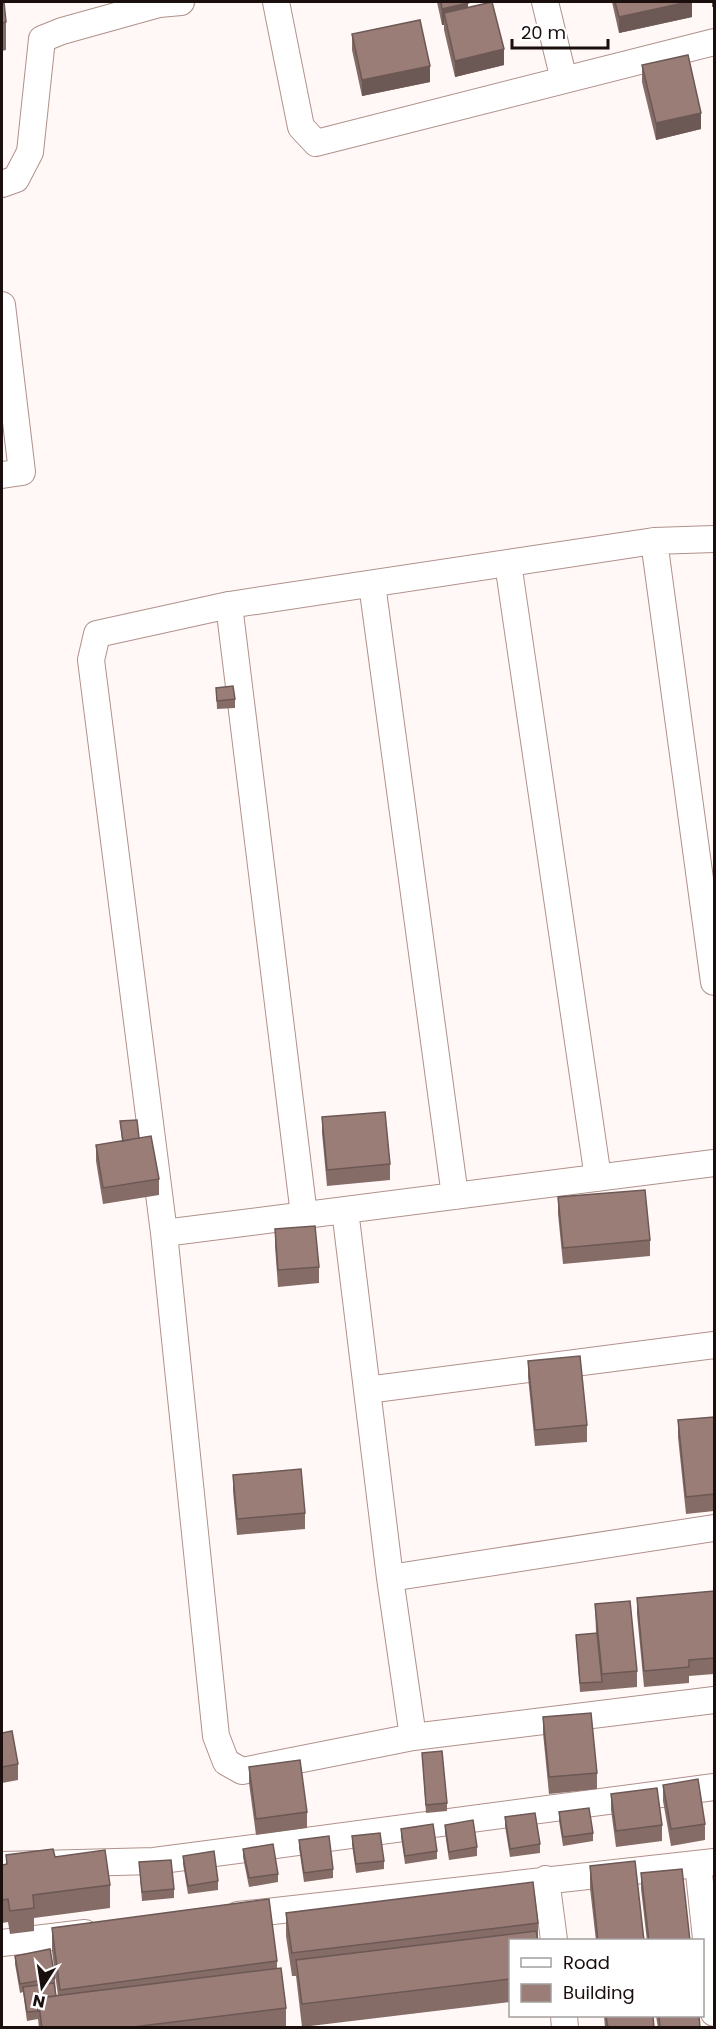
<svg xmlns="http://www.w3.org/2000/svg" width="716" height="2029" viewBox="0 0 716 2029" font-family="Poppins,sans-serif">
	<rect width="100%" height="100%" fill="#fff8f6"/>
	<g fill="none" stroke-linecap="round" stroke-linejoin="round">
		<g stroke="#b0918b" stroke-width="28">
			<path id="street" d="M276 2 301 127 316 143 714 42
				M545 2 564 80
				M2 184 16 179 30 152 42 39 62 31 159 4 181 2
				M2 305 22 472 2 475
				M714 539 654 541 229 605 97 634 91 660 164 1233 216 1736 226 1762 242 1771 413 1737 714 1700
				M654 541 714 982
				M508 563 598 1178
				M372 584 455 1196
				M229 605 304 1215
				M345 1210 390 1578 413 1737
				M164 1233 714 1163
				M367 1390 714 1345
				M390 1578 714 1528
				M698 1864 714 2013
				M2 1865 154 1861 714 1787
				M546 1879 554 1940
				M238 1915 714 1862
				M2 1943 85 1933
				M564 2016 565 2028"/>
		</g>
		<use href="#street" stroke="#fff" stroke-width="26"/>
	</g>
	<path fill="#856c67" d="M2 2 6 22V50L2 51Z
		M437 2H467L468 8 504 65 455 77 444 30V25H442Z
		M612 2H692V17L619 33Z
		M352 34 430 82 362 96 352 50Z
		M642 65 701 129 656 140 642 82Z
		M216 688 235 699V708L217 709Z
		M322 1117 390 1164V1180L327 1186 322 1133Z
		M120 1121 139 1138 159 1179V1195L103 1204 96 1161V1145L122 1141Z
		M558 1197 650 1240V1256L563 1264 558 1214Z
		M275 1229 319 1267V1283L278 1287 275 1246Z
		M528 1361 587 1425V1442L535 1446 528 1377Z
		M714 1417V1511L686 1514 678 1437V1420Z
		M233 1475 305 1513V1529L237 1535 233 1491Z
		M714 1591V1674L689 1676V1683L644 1687 637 1614V1598Z
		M595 1604 637 1671V1687L580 1692 576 1635 596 1633Z
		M543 1717 597 1773V1789L549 1794 543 1733Z
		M2 1733 18 1764V1780L2 1783Z
		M422 1753 447 1803V1811L426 1813Z
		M249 1767 307 1812V1828L256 1835 249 1783Z
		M663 1785 705 1824V1840L671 1846 663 1801Z
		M611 1794 662 1825V1841L616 1847 611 1810Z
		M559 1812 593 1833V1841L563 1846 559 1821Z
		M505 1817 540 1844V1853L510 1857 505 1826Z
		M445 1825 477 1847V1856L449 1860 445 1833Z
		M401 1829 437 1851V1859L405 1864 401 1837Z
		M352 1836 384 1861V1869L356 1873 352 1845Z
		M299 1840 333 1869V1878L304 1882 299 1848Z
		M243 1849 278 1874V1882L249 1887 243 1857Z
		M6 1855 55 1857 110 1885V1908L34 1918V1931L10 1934 8 1922 2 1923V1865L6 1864Z
		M183 1856 218 1881V1890L188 1894 183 1864Z
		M139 1862 174 1889V1898L142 1901Z
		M590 1866 644 1941H596L590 1888Z
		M641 1873 690 1941H647L641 1889Z
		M286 1913 538 1923V1941H510V2002L302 2027 296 1976H292L286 1936Z
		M52 1928 277 1961V1969L286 2008V2028H39L38 2019 27 2021 23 1992 20 1993 15 1964V1956L55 1978 56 1996H58L52 1951Z
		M604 2016H653L654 2028H605Z
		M656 2016H699L700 2028H658Z"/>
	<path fill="#6c5854" d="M688 2H692V17L619 33V17Z
		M712 2H714V7H712Z
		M468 3V19L444 13V25H442V9Z
		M504 49V65L455 77V61Z
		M430 66V82L362 96V80Z
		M701 113V129L656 140V123Z"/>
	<path fill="#9b7d78" stroke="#6c5854" stroke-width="1.5" d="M2 2H4L6 22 2 23Z
		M441 2H467L468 3 442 9Z
		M492 2 504 49 455 61 444 13Z
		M615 2H688L619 17Z
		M420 20 430 66 362 80 352 34Z
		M688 55 701 113 656 123 642 65Z
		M233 686 235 699 217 701 216 688Z
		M385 1112 390 1164 327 1170 322 1117Z
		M137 1120 139 1138 123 1141 120 1121Z
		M151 1136 159 1179 103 1188 96 1145Z
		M645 1190 650 1240 563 1248 558 1197Z
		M315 1226 319 1267 278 1270 275 1229Z
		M580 1356 587 1425 535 1430 528 1361Z
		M714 1417V1494L686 1497 678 1420Z
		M301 1469 305 1513 237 1519 233 1475Z
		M714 1591V1658L689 1660V1667L644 1671 637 1598Z
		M630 1601 637 1671 602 1674 595 1604Z
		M597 1633 602 1682 580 1683 576 1635Z
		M591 1713 597 1773 549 1777 543 1717Z
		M12 1731 18 1764 2 1767V1733Z
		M442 1751 447 1803 426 1805 422 1753Z
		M300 1760 307 1812 256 1819 249 1767Z
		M698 1779 705 1824 671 1829 663 1785Z
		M657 1788 662 1825 616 1831 611 1794Z
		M589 1808 593 1833 563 1837 559 1812Z
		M535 1813 540 1844 510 1849 505 1817Z
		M473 1820 477 1847 449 1852 445 1825Z
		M433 1824 437 1851 405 1856 401 1829Z
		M380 1833 384 1861 356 1864 352 1836Z
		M329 1836 333 1869 304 1873 299 1840Z
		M273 1844 278 1874 249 1878 243 1849Z
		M53 1849 55 1857 105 1850 110 1885 33 1895 34 1908 10 1911 8 1899 2 1900V1865L7 1864 6 1855Z
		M214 1851 218 1881 188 1886 183 1856Z
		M171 1860 174 1889 142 1892 139 1862Z
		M635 1861 644 1941H598L590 1866Z
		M682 1869 690 1941H649L641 1873Z
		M533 1882 538 1923 292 1953 286 1913Z
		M269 1899 277 1961 60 1990 52 1928Z
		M536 1931 538 1941H510V1979L302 2004 296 1960Z
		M50 1949 55 1978 20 1984 15 1956Z
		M281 1968 286 2008 125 2028H42L38 1998Z
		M54 1983 56 1996 38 1998V2011L27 2012 23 1987Z
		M606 2016H653L654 2028H608Z
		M659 2016H699L700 2028H660Z"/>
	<rect width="716" height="2029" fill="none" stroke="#1a0f0d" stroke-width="6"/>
	<rect x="509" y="1939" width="195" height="78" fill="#ffffff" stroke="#a39f9e" stroke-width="1.5"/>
	<rect x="521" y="1958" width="30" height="9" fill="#ffffff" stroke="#a39f9e" stroke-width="1.5"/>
	<text x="563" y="1969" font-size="18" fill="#1a0f0d">Road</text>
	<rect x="521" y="1984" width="30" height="18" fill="#9b7d78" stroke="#a39f9e" stroke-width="1.5"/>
	<text x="563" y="1999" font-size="18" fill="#1a0f0d">Building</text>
	<g transform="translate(42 1987) rotate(192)" stroke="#ffffff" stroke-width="4.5" paint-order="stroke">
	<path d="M0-4.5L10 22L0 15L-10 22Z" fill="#1a0f0d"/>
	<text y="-9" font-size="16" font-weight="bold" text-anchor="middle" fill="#1a0f0d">N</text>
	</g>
	<path d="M512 39v9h96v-9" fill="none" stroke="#1a0f0d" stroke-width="3"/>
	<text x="521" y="39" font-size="18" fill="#1a0f0d" stroke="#ffffff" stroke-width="4.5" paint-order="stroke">20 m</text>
</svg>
